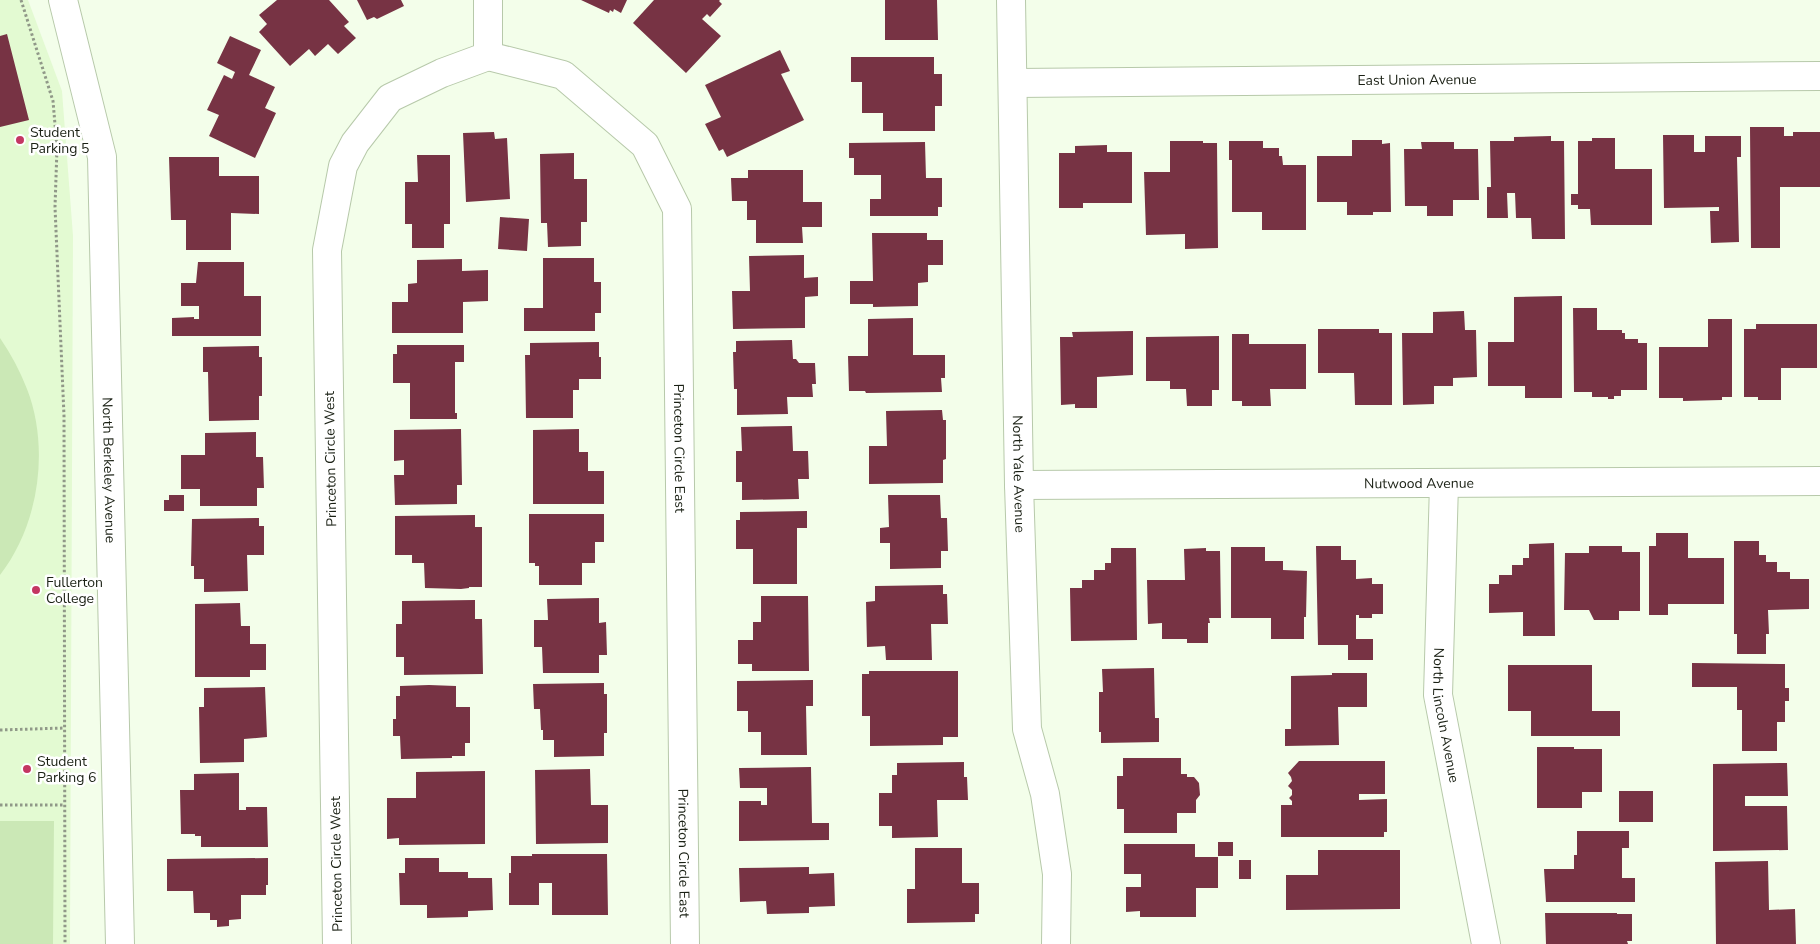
<svg xmlns="http://www.w3.org/2000/svg" width="1820" height="944" viewBox="0 0 1820 944" font-family="'Nunito Sans',sans-serif">
	<rect width="100%" height="100%" fill="#f3feea"/>
	<path fill="#e3fad2" d="M0 0H28L62 91 73 236 70 944H0Z"/>
	<path fill="#cbe8b6" d="M0 338C11 354 20 371 27 389 50 448 39 525 0 575Z
		M0 821H54L53 944H0Z"/>
	<path fill="#734" d="M277 0H329L349 22 344 26 356 38 338 54 328 44 315 56 309 49 290 66 259 32 267 24 259 15Z
		M357 0H401L404 6 377 19 374 17 367 20Z
		M581 0H627L621 13 614 9 613 12 610 10 609 13Z
		M654 0H720L719 1 722 4 710 17 707 14 702 19 721 36 686 73 633 23Z
		M885 0H937L938 40H885Z
		M7 34 29 120 0 127V36Z
		M230 36 261 50 249 75 275 87 265 108 276 113 255 158 209 136 219 115 207 110 224 75 232 79 235 72 217 63Z
		M780 50 790 71 781 74 804 120 727 157 723 149 719 151 705 124 721 117 705 85Z
		M851 57H934V74H942V106H935V131H883V113H862V82H851Z
		M1750 127H1784V136H1793V132H1820V187H1780V248H1751Z
		M494 132 495 139 507 138 510 199 466 202 463 133Z
		M1663 135H1694V152H1705V136H1741V157H1737L1739 242 1711 243 1710 211H1719V207L1664 208Z
		M1551 136V141H1564L1565 239H1532L1531 218H1516L1515 193H1507L1508 218H1487V187H1491L1490 141H1514V137Z
		M1592 138H1615V169H1652V225H1591L1590 209H1578V205H1571V194H1578V141H1592Z
		M1352 140H1382V144L1390 143 1391 212H1373V215H1347V202H1317V156H1352Z
		M1170 141H1203V143H1217L1218 248 1185 249V234L1146 235 1144 172H1170Z
		M1229 141H1263V148H1279V156H1282L1283 165H1306V230H1262V212H1232V160H1229Z
		M925 142 926 178H942V207H938V216H870V199H881V175H854V158H849V143Z
		M1421 142H1454V149H1478L1479 200H1453V216H1427V206H1405L1404 149H1422Z
		M1107 145V152H1132V203H1083V208H1059V153H1075V146Z
		M574 153V179H587V222H581V246L548 247 547 223H541L540 154Z
		M417 155H450V224H444V248H412V224H405V182H418Z
		M169 157H219V176H259V214L231 213V250H186V220H171Z
		M748 170H803V202H822V227H802L803 243H756V220H747V201H732L731 178H748Z
		M500 217 529 219 527 251 498 249Z
		M872 233H927V240H943V265H928V282L918 283V306L873 307V304H850V281H873Z
		M804 255V278L818 277V296L805 297V328L733 329 732 291H750L749 256Z
		M543 258H594V282H601V313H595V331H524V308H543Z
		M462 259V271L488 270V301L463 302V333H392V302H408V284L417 283V260Z
		M198 262H244V296H261V336H172V318L194 317V319H199V306H181V283H196Z
		M1562 296V398H1525V386H1488V342H1514V297Z
		M1573 308H1597V330H1622V333H1625V339H1638V343H1647V390H1621V396H1614V399H1608V397H1592V392H1574Z
		M1464 311 1465 330H1476L1477 377 1453 378V386H1434V404L1403 405 1402 333H1433V312Z
		M913 318V355H945V378H941L942 392 866 393 865 391H849L848 356H868V319Z
		M1708 319H1732V397H1722V400L1683 401V398H1659V347H1708Z
		M1756 324H1817V368H1781V400H1758V397H1744V329H1756Z
		M1318 329H1379V333H1392V405H1355L1354 373H1318Z
		M1133 331V375L1097 377V408H1075V404L1061 405 1060 337H1073L1072 332Z
		M1232 334H1249V344H1306V389H1270L1271 406H1242V401H1232Z
		M1219 336V390H1212V406H1187L1186 389H1170V381H1146V337Z
		M792 340 793 359H796L799 363H815L816 384H812L813 397H787L788 414 737 415V389H734L733 352H736V341Z
		M599 342V357H601V379H579V390H573V418H526L525 355H530V343Z
		M397 345H464V362H455V413H457V419H410V383H393V354H397Z
		M259 346V357H262V396H259V420L209 421 208 372H203V347Z
		M942 410 943 420H946V459L943 460V483L869 484V446H887L886 411Z
		M792 426 793 451H808L809 479H798L799 499 742 500V482H736V451H742L741 427Z
		M461 429 462 485H457V504L395 505 394 475H404V460L394 461V430Z
		M579 429V452H588V471H604V504H533V430Z
		M256 432V457H263L264 488H257V506H200V489H181V455H205V433Z
		M169 495H184V511H164V500H169Z
		M888 495H940L941 518H947L948 551H941V568L890 569V543H880V528L889 527Z
		M807 511V528H797V584H753V549H736V520H740V512Z
		M529 514H604V542H595V563H582V585H539V566H535V563H529Z
		M475 515V527H482V587H469V588L461 589 425 588 424 563H412V555H395V516Z
		M259 518V526H264V555H247L248 591 204 592V579H194V566H191L192 519Z
		M1656 533H1688V558H1724V604H1668V615H1649V546H1656Z
		M1734 541H1759V555H1766V562H1777V572H1790V579H1809V609L1768 610 1769 634H1766V654H1737V634H1734Z
		M1554 543 1555 636H1523V612L1489 613V584H1499V575H1512V565H1523V558H1529V544Z
		M1316 546H1341V560H1356V579L1372 578V584H1383V614H1372V618H1359V615H1356V639H1373V660H1348V645H1318Z
		M1589 546H1622V552H1640V611H1619V620H1594L1589 610H1564L1565 553H1589Z
		M1231 547H1265V561H1283V570L1307 571 1306 617H1304V639H1271V618H1231Z
		M1111 548H1136L1137 640 1071 641 1070 588H1082V580H1094V570H1105V563H1111Z
		M1206 548V551H1220L1221 618H1209L1210 623H1208V643H1187V639H1162V623L1148 624 1147 580H1185L1184 549Z
		M943 585V594H947L948 624H931L932 660H886L885 646 867 647 866 602 875 601V586Z
		M761 596H808L809 671H752V664H738V640H753V622H761Z
		M599 598V623L606 622 607 655H599V673H543L542 647H534V620H548L547 599Z
		M475 600V619H482L483 674 404 675V657H396V624H402V601Z
		M240 603 241 626H250V644H266V670H250V677H195V604Z
		M1692 663 1785 664V688H1789V701H1785V722H1777V751H1742V710H1737V687H1692Z
		M1508 665H1592V711H1620V736H1531V711H1508Z
		M1154 668 1155 718H1159V742L1101 743V732H1099V692H1103L1102 669Z
		M869 671H958V737H943V745L870 746V716H862V674H869Z
		M1332 673H1367V707H1338L1339 745 1285 746V729H1291V676L1332 675Z
		M813 680V706H806L807 755H761V732H748V711H737V681Z
		M604 683V694H607V733H604V756L554 757V740H543V730H541L540 709H534L533 684Z
		M429 685 456 686V707H470V743H465V756H452V758L401 759 400 736H393V719H396V696H400V686Z
		M265 687 267 737 244 739V762L200 763 199 707H204V688Z
		M1537 747H1574V749H1602V792H1582V808H1537Z
		M1123 758H1181V774H1187V777H1194L1199 783 1200 795 1196 800V813H1177V833H1124V809H1117V776H1123Z
		M1299 761H1385V794H1359V800L1387 799V832H1384V837H1281V805H1292V801L1289 798 1292 795V790L1288 786 1292 781 1291 777 1288 773Z
		M964 762V777H967L968 800H937L938 837 892 838V826H879V793H892V775H897V763Z
		M1787 763 1788 796H1745V806H1787L1788 850 1713 851V764Z
		M811 767 812 823H829V840L739 841V801H761V805H767V788H740L739 768Z
		M590 769 591 805H608V843L536 844 535 770Z
		M485 771V844L399 845V838L387 839V798H416V772Z
		M239 773V810H246V807H267L268 847H201V836H195V834H181L180 790H194V774Z
		M1619 791H1653V822H1619Z
		M1577 831H1629V848H1622V878H1635V902H1546L1544 869H1574V855H1577Z
		M1218 842H1233V856H1218Z
		M1124 844H1195V857H1218V888H1196V917H1140V911L1126 912V887H1141V874H1124Z
		M915 848H962V883H979V914H975V922L907 923V889H915Z
		M1318 850H1400V909L1286 910V875H1318Z
		M532 854H607L608 915H552V883H539V905H509V873H511V856H532Z
		M268 858V885H266V895H241V919L229 920V926L217 927V920H210V913H194L193 891H167V859Z
		M405 858H439V872H468V878H492L493 910 468 911V917L427 918V905H400L399 873H405Z
		M1239 860H1251V879H1239Z
		M1768 861 1769 910 1795 909 1796 944H1716L1715 862Z
		M809 867V874L834 873 835 906 809 907V913L767 914 766 901 740 902 739 868Z
		M1545 913H1617V914H1632V941H1627L1628 944H1546Z"/>
	<g fill="none" stroke-linecap="round" stroke-linejoin="round">
		<g stroke="#b7c9aa" stroke-width="30">
			<g id="minor">
				<path d="M488 0V56"/>
				<path id="s1" d="M1011 0 1019 485 1027 729 1045 794 1057 874 1056 944"/>
				<path id="s2" d="M488 56 563 75 645 145 677 209 685 944"/>
				<path id="s3" d="M1013 83 1820 76"/>
				<path id="s4" d="M1444 484 1438 695 1486 944"/>
				<path id="s5" d="M1019 485 1820 481"/>
				<path d="M337 944 327 250 343 166 355 143 390 98 442 73 488 56"/>
			</g>
		</g>
		<g stroke="#b7c9aa" stroke-width="30">
			<g id="tertiary">
				<path id="s6" d="M63 0 102 157 120 944"/>
			</g>
		</g>
		<path stroke="#909888" stroke-width="3" stroke-dasharray="2.5 2.5" stroke-linecap="butt" d="M21 0 53 101 57 148 55 207 64 416 65 944
			M0 730 64 728
			M0 805H64"/>
		<use href="#minor" stroke="#fff" stroke-width="28"/>
		<use href="#tertiary" stroke="#fff" stroke-width="28"/>
	</g>
	<g fill="#c43662" stroke="#fff" stroke-width="2">
		<circle cx="20" cy="140" r="5"/>
		<circle cx="36" cy="590" r="5"/>
		<circle cx="27" cy="769" r="5"/>
	</g>
	<g text-anchor="middle" stroke-width="5" stroke-linejoin="round" paint-order="stroke">
		<g font-size="14" fill="#1b2115" stroke="#fff">
			<text dy="5" stroke="none"><textPath href="#s3" startOffset="404">East Union Avenue</textPath></text>
			<text dy="5" stroke="none"><textPath href="#s2" startOffset="496">Princeton Circle East</textPath></text>
			<text transform="translate(330 459) rotate(-91)" y="5">Princeton Circle West</text>
			<text dy="5" stroke="none"><textPath href="#s6" startOffset="475">North Berkeley Avenue</textPath></text>
			<text dy="5" stroke="none"><textPath href="#s1" startOffset="474">North Yale Avenue</textPath></text>
			<text dy="5" stroke="none"><textPath href="#s5" startOffset="400">Nutwood Avenue</textPath></text>
			<text dy="5" stroke="none"><textPath href="#s4" startOffset="232">North Lincoln Avenue</textPath></text>
			<text dy="5" stroke="none"><textPath href="#s2" startOffset="901">Princeton Circle East</textPath></text>
			<text transform="translate(336 864) rotate(-91)" y="5">Princeton Circle West</text>
		</g>
		<g font-size="14" fill="#1b2115" stroke="#fff" text-anchor="start">
			<text x="30" y="137">Student<tspan x="30" dy="16">Parking 5</tspan></text>
			<text x="46" y="587">Fullerton<tspan x="46" dy="16">College</tspan></text>
			<text x="37" y="766">Student<tspan x="37" dy="16">Parking 6</tspan></text>
		</g>
	</g>
</svg>
